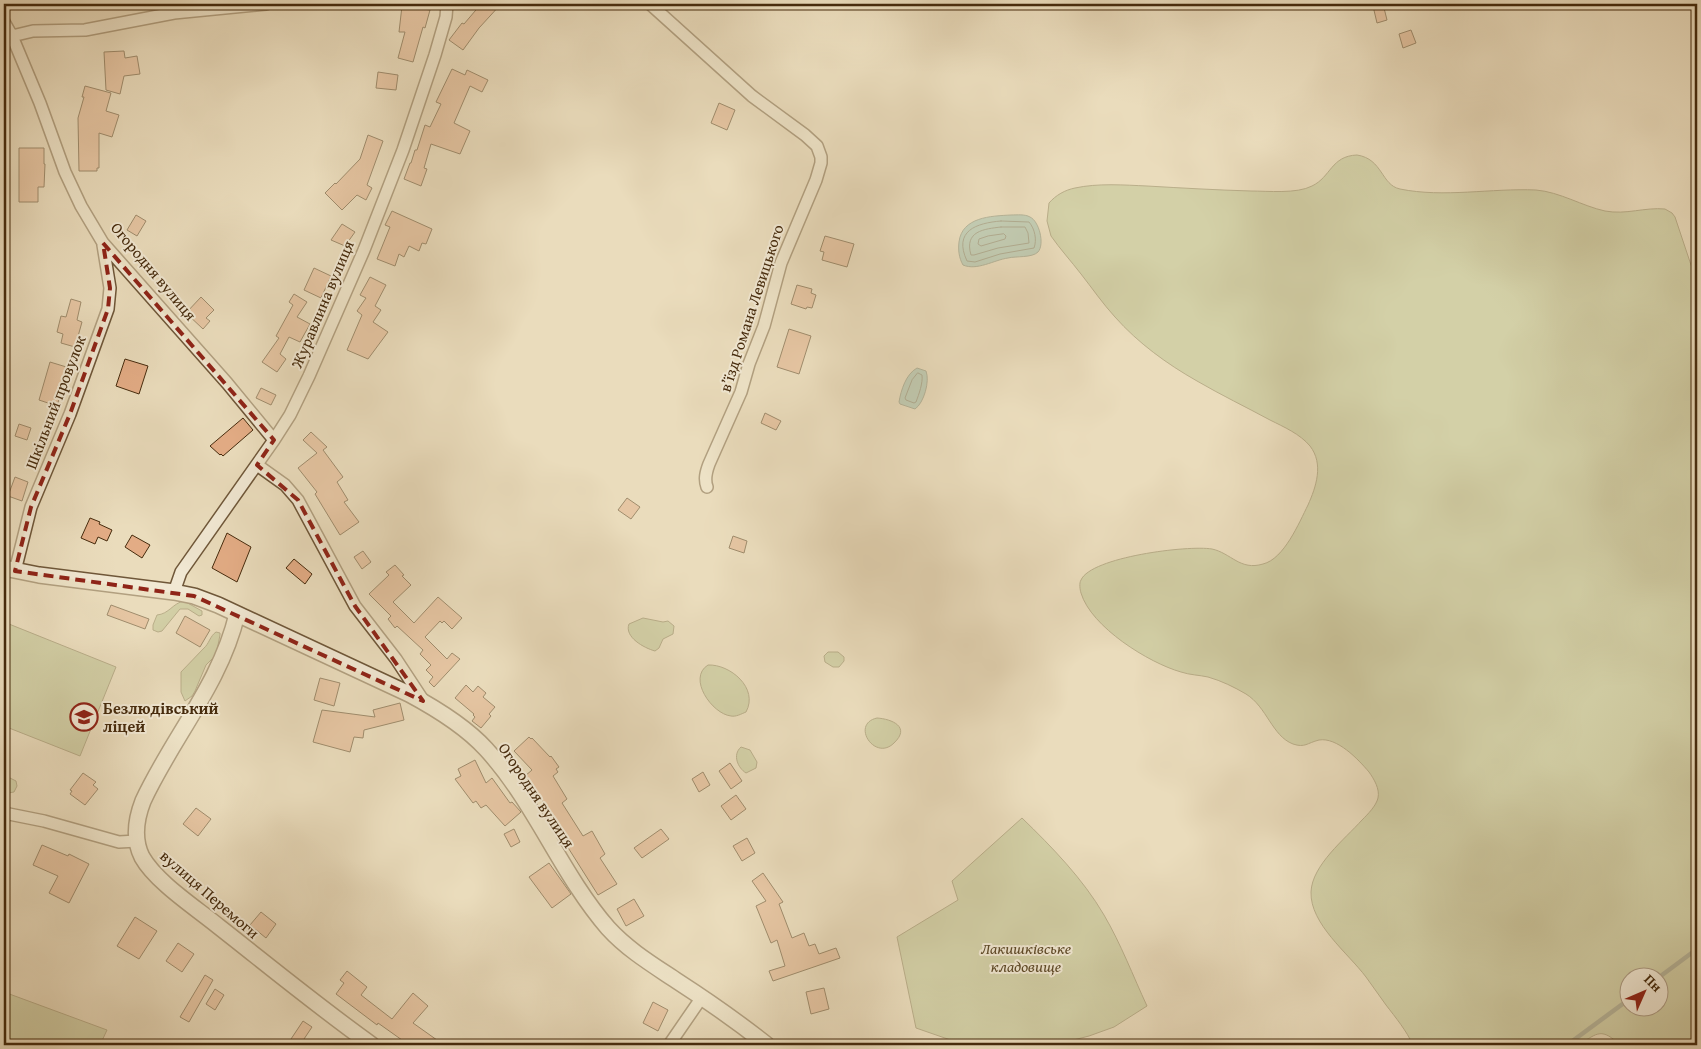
<svg xmlns="http://www.w3.org/2000/svg" width="1701" height="1049" viewBox="0 0 1701 1049" font-family="'Gentium Book Plus',serif">
	<rect width="100%" height="100%" fill="#eadcbc"/>
	<filter id="stains"><feTurbulence type="fractalNoise" baseFrequency=".004" numOctaves="4"/><feColorMatrix values="0 0 0 0 .2 0 0 0 0 .09 0 0 0 0 .02 0 0 0 .5 -.17"/></filter>
	<radialGradient id="worn" r=".72"><stop offset=".6" stop-color="#630" stop-opacity="0"/><stop offset="1" stop-color="#630" stop-opacity=".3"/></radialGradient>
	<path fill="#b9c08f" stroke="#80764e" fill-rule="evenodd" d="M1357 155C1383 159 1381 185 1400 189 1444 198 1491 188 1536 190 1560 192 1582 206 1605 211 1626 215 1645 207 1665 209L1672 213 1675 217 1691 265 1697 279V1045H1620C1602 1028 1598 1032 1579 1045H1413C1406 1030 1396 1018 1386 1005 1379 996 1373 986 1366 977 1348 953 1310 924 1311 892 1312 865 1345 839 1362 820 1368 814 1376 806 1378 798 1380 789 1374 779 1369 772 1358 759 1337 737 1319 740 1307 743 1305 748 1293 744 1272 736 1267 707 1246 694 1234 687 1222 681 1208 677 1199 675 1190 675 1181 672 1149 663 1091 627 1081 593 1080 590 1079 583 1081 580 1091 557 1188 545 1212 549 1231 553 1240 571 1263 564 1284 559 1299 523 1308 505 1316 487 1324 464 1310 446 1300 434 1284 427 1270 420 1246 407 1221 395 1197 381 1167 364 1138 343 1115 317 1103 304 1092 288 1081 274 1071 261 1060 249 1051 236L1047 221 1049 203C1056 195 1065 190 1075 188 1098 183 1124 185 1147 186 1182 188 1216 190 1251 191 1267 191 1297 194 1312 186 1331 177 1331 156 1357 155ZM1628 976H1658V1006H1628Z
		M184 601 202 611V615L199 616 188 609H180L162 631 158 632 153 630V625L157 615C169 614 173 603 184 601Z
		M643 618 663 622 668 621 674 626 673 634 663 639 659 648 655 651C644 648 624 637 629 624Z
		M4 622 116 667 80 756 4 726Z
		M216 632 220 633V635L216 655 206 665 195 691 192 696 185 701 181 692V672C189 664 196 656 204 648 209 644 210 636 216 632Z
		M828 652H838L844 657V661L839 667H833L825 662 824 656Z
		M708 665C730 664 759 688 746 712 741 714 736 717 731 716 712 714 687 678 708 665Z
		M877 718C892 719 911 727 894 743 875 762 850 724 877 718Z
		M741 747 750 750 757 762 756 768 746 773C738 768 732 755 741 747Z
		M4 775 16 781 17 786 14 792 8 793 4 792Z
		M1022 818C1052 847 1083 879 1104 915 1121 944 1133 976 1147 1006L1114 1027 1089 1036 1054 1045H965L916 1028 897 937 958 900 952 881Z
		M4 992 107 1030 100 1045H4Z"/>
	<path fill="#98bcae" stroke="#77826e" d="M1011 215C1017 215 1025 214 1030 217 1039 221 1045 244 1038 252 1032 258 1016 256 1008 258 994 260 977 271 963 265 959 258 958 250 959 242 962 217 991 216 1011 215Z
		M917 368 926 371C930 381 924 403 915 409L900 404 899 402C901 390 906 374 917 368Z"/>
	<g fill="none" stroke-linecap="round" stroke-linejoin="round">
		<path stroke="#6f745e" stroke-width="1" d="M1001 221 1029 222C1035 229 1037 240 1034 248L1000 254 975 262 967 261C953 231 976 223 1001 221Z
			M1001 227H1025L1028 233 1029 243 998 248 974 255H971C964 231 984 229 1001 227Z
			M1004 234 1006 236 1005 239 981 246 978 244 979 239 988 236Z
			M918 373 922 375C923 383 919 394 916 402L914 403 906 400 905 398 912 380Z"/>
		<path stroke="#77826e" stroke-width="4.5" d="M1658 978 1697 949
			M1567 1045 1628 1000"/>
	</g>
	<path fill="#e3ac85" stroke="#462b0d" d="M481 4H501L479 28 463 50 449 40 462 23 464 24Z
		M1383 4 1387 20 1377 23 1373 6Z
		M402 6 430 10 425 28 423 27 413 62 398 58 405 32H399Z
		M1411 30 1416 43 1403 48 1399 34Z
		M124 51 125 58 137 56 140 74 124 76 120 94 106 90 104 52Z
		M452 69 465 75 467 70 488 80 482 92 470 86 454 123 470 131 460 154 431 144 424 168 427 169 421 186 404 179 410 163H411L415 150H417L425 125 430 127 441 104 436 102Z
		M378 72 398 75 396 90 376 88Z
		M85 86 111 93 106 111 119 115 112 137 99 133V168H97V171H79L78 118 84 97H82Z
		M719 103 735 110 727 130 711 123Z
		M368 135 383 141 367 185 372 188 366 200 357 195 342 210 325 193 335 183 336 184 360 159Z
		M19 148H44V164H45L44 187H38V202H19Z
		M392 211 432 229 426 244 422 243 419 251 409 246 404 257 399 254 395 266 377 259 390 227 385 225Z
		M136 215 146 221 137 236 127 230Z
		M342 224 355 232 345 246 331 240Z
		M825 236 854 244 847 267 822 260 824 252 820 251Z
		M314 268 331 276 321 298 304 290Z
		M370 277 386 285 375 306 381 310 373 322 388 332 368 359 347 350 362 315 357 311 366 298 360 295Z
		M797 285 812 289 811 293 816 295 812 308 807 307 806 309 791 304Z
		M294 294 307 302 297 317 310 324 300 342 289 337 280 354 286 359 277 372 262 362 279 338 276 336 293 305 289 302Z
		M201 297 214 310 206 318 210 321 203 329 186 313Z
		M71 299 81 302 77 320 82 322 75 347 61 343 63 334 57 332 61 316 66 317Z
		M789 329 811 336 799 374 777 367Z
		M125 359 148 366 139 394 116 386Z
		M50 362 73 369 70 380 65 378 57 406 39 400Z
		M261 388 276 395 271 405 256 398Z
		M765 413 781 421 776 430 761 423Z
		M243 418 253 430 223 456 221 454 220 455 210 446Z
		M19 424 31 428 27 440 15 436Z
		M311 432 327 447 323 450 343 477 337 482 348 500 344 502 359 522 340 535 315 494 317 492 298 468 317 453 303 440Z
		M15 477 28 482 22 501 8 496Z
		M627 498 640 507 631 519 618 510Z
		M90 518 100 522 99 524 112 530 107 541 98 537 95 544 81 538Z
		M227 533 251 547 237 582 212 568Z
		M132 535 150 545 142 558 125 547Z
		M733 536 747 541 744 553 729 548Z
		M363 551 371 562 362 569 354 557Z
		M294 559 312 574 305 584 286 568Z
		M395 565 404 575 402 576 411 585 393 602 414 623 438 597 462 618 452 629 444 621 442 623 440 621 425 637 447 659 452 653 460 659 434 687 429 682 433 677 426 670 431 665 420 654 423 650 397 626 395 628 388 619 391 616 369 594 389 575 386 572Z
		M111 605 149 619 145 629 107 615Z
		M185 616 210 630 200 647 176 633Z
		M320 678 340 683 334 706 314 700Z
		M466 685 473 692 478 686 486 693 483 697 495 707 489 714 491 716 481 728 472 721 475 717 473 715 474 714 455 698Z
		M400 703 404 720 364 730 363 738 354 737 350 752 313 742 322 710 375 717 373 710Z
		M529 737 531 739 532 738 550 757 551 756 559 767 556 769 558 772 553 776 567 799 562 803 583 836 592 831 605 854 600 858 617 884 598 895 567 846 569 845 540 797 525 776 532 770 514 751Z
		M475 760 486 783 492 778 510 803 512 802 521 812 505 826 486 805 481 808 476 801 473 803 455 779 461 776 458 769Z
		M730 763 742 781 731 789 719 771Z
		M703 772 710 785 699 792 692 779Z
		M83 773 96 782 93 785 98 789 85 805 70 794 72 791 70 790Z
		M736 795 746 809 731 820 721 806Z
		M196 808 211 819 198 836 183 824Z
		M514 829 520 842 511 847 504 834Z
		M661 829 669 839 642 858 634 848Z
		M747 838 755 853 742 861 733 846Z
		M42 845 68 856 69 854 89 864 69 903 49 893 58 876 33 865Z
		M549 863 571 894 552 908 529 877Z
		M763 873 783 902 779 904 792 938 804 933 809 946 815 944 819 954 836 948 840 958 773 981 769 971 785 966 777 940 771 943 756 906 766 901 752 881Z
		M634 899 644 916 626 926 617 909Z
		M261 912 276 924 266 938 250 925Z
		M135 917 157 931 139 959 117 946Z
		M178 943 194 954 182 972 166 961Z
		M347 971 367 987 361 995 392 1019 413 993 428 1006 413 1023 444 1045H409L378 1023 377 1025 336 994 344 983 340 980Z
		M205 975 213 980 189 1022 180 1017Z
		M824 988 829 1009 811 1014 806 992Z
		M215 989 224 995 215 1010 206 1004Z
		M653 1002 668 1010 658 1031 643 1023Z
		M303 1021 312 1027 300 1045H287Z"/>
	<g fill="none" stroke-linecap="round" stroke-linejoin="round">
		<g stroke="#6f5739" stroke-width="14">
			<path id="minor" d="M650 4 752 96 805 135 817 146 821 157V163L816 180 781 263 764 326 749 364 741 392 709 464C706 472 704 479 707 487
				M4 22 12 36 40 103 65 172 81 206 103 243 227 383 274 440
				M12 36 33 31 85 30 174 13 266 4
				M257 465 285 485 298 500 355 606 396 659 423 700
				M15 571 31 507 70 414 108 309 110 288 103 245
				M174 592 181 572 274 440 290 415 309 376 364 250 403 150 435 55 446 17 447 4
				M4 813 44 821 119 842 137 841
				M669 1045 702 997"/>
		</g>
		<g stroke="#6f5739" stroke-width="18">
			<path id="tertiary" d="M4 568 39 575 174 592 194 596 218 605 409 694C437 709 465 726 486 749 535 802 561 874 608 928 628 950 653 965 677 981 708 1001 738 1022 767 1045
				M237 614C221 683 172 738 143 801 136 819 133 839 142 857 156 882 196 908 218 926 269 966 320 1008 372 1045"/>
		</g>
		<use href="#minor" stroke="#f1e8d3" stroke-width="11"/>
		<use href="#tertiary" stroke="#f1e8d3" stroke-width="15"/>
	</g>
	<path d="M0 0H1701V1049H0ZM103 243 274 440 257 465 298 500 355 606 423 701 194 596 15 571 31 507 70 414 108 309 110 288Z" fill="#eadcbc" fill-opacity=".55" fill-rule="evenodd"/>
	<path fill="none" stroke="#8f2418" stroke-width="4" stroke-dasharray="10 6" stroke-linejoin="round" d="M103 243 274 440 257 465 298 500 355 606 423 701 194 596 15 571 31 507 70 414 108 309 110 288Z"/>
	<defs>
		<g id="school-ring" transform="scale(1.4375)"><circle r="9.5" fill="#f1e8d3" stroke="#8f2418" stroke-width="1.5"/><path d="M0-5L7-2L0 1L-7-2ZM-4 1L0 2.5L4 1V4Q0 6-4 4Z" fill="#8f2418"/></g>
	</defs>
	<g fill-rule="evenodd">
		<use href="#school-ring" x="84" y="717"/>
	</g>
	<g text-anchor="middle" stroke-width="4" stroke-linejoin="round" paint-order="stroke">
		<g font-size="16" fill="#462b0d" stroke="#f1e8d3">
			<text transform="translate(154 271) rotate(50)" y="6">Огородня вулиця</text>
			<text transform="translate(322 304) rotate(-67)" y="6">Журавлина вулиця</text>
			<text transform="translate(751 308) rotate(-72)" y="6">в’їзд Романа Левицького</text>
			<text transform="translate(55 402) rotate(-69)" y="6">Шкільний провулок</text>
			<text transform="translate(537 795) rotate(56)" y="6">Огородня вулиця</text>
			<text transform="translate(210 894) rotate(41)" y="6">вулиця Перемоги</text>
		</g>
		<g font-size="16" font-weight="bold" fill="#462b0d" stroke="#f1e8d3" text-anchor="start">
			<text x="103" y="714">Безлюдівський<tspan x="103" dy="18">ліцей</tspan></text>
		</g>
		<g font-size="16" font-style="italic" fill="#5d4927" stroke="#f1e8d3">
			<text x="1026" y="954">Лакишківське<tspan x="1026" dy="18">кладовище</tspan></text>
		</g>
	</g>
	<rect width="1701" height="1049" fill="none" stroke="#eadcbc" stroke-width="20"/>
	<rect x="5" y="5" width="1691" height="1039" fill="none" stroke="#462b0d" stroke-width="2.5"/>
	<rect x="10" y="10" width="1681" height="1029" fill="none" stroke="#462b0d"/>
	<g transform="translate(1644 992) rotate(45)"><circle r="24" fill="#f1e8d3" stroke="#ad9c84"/>
	<path d="M0-4L9 19L0 12L-9 19Z" fill="#8f2418"/>
	<text y="-8" font-size="14" font-weight="bold" text-anchor="middle" fill="#462b0d">Пн</text>
	</g>
	<rect width="100%" height="100%" filter="url(#stains)"/>
	<rect width="100%" height="100%" fill="url(#worn)"/>
</svg>
